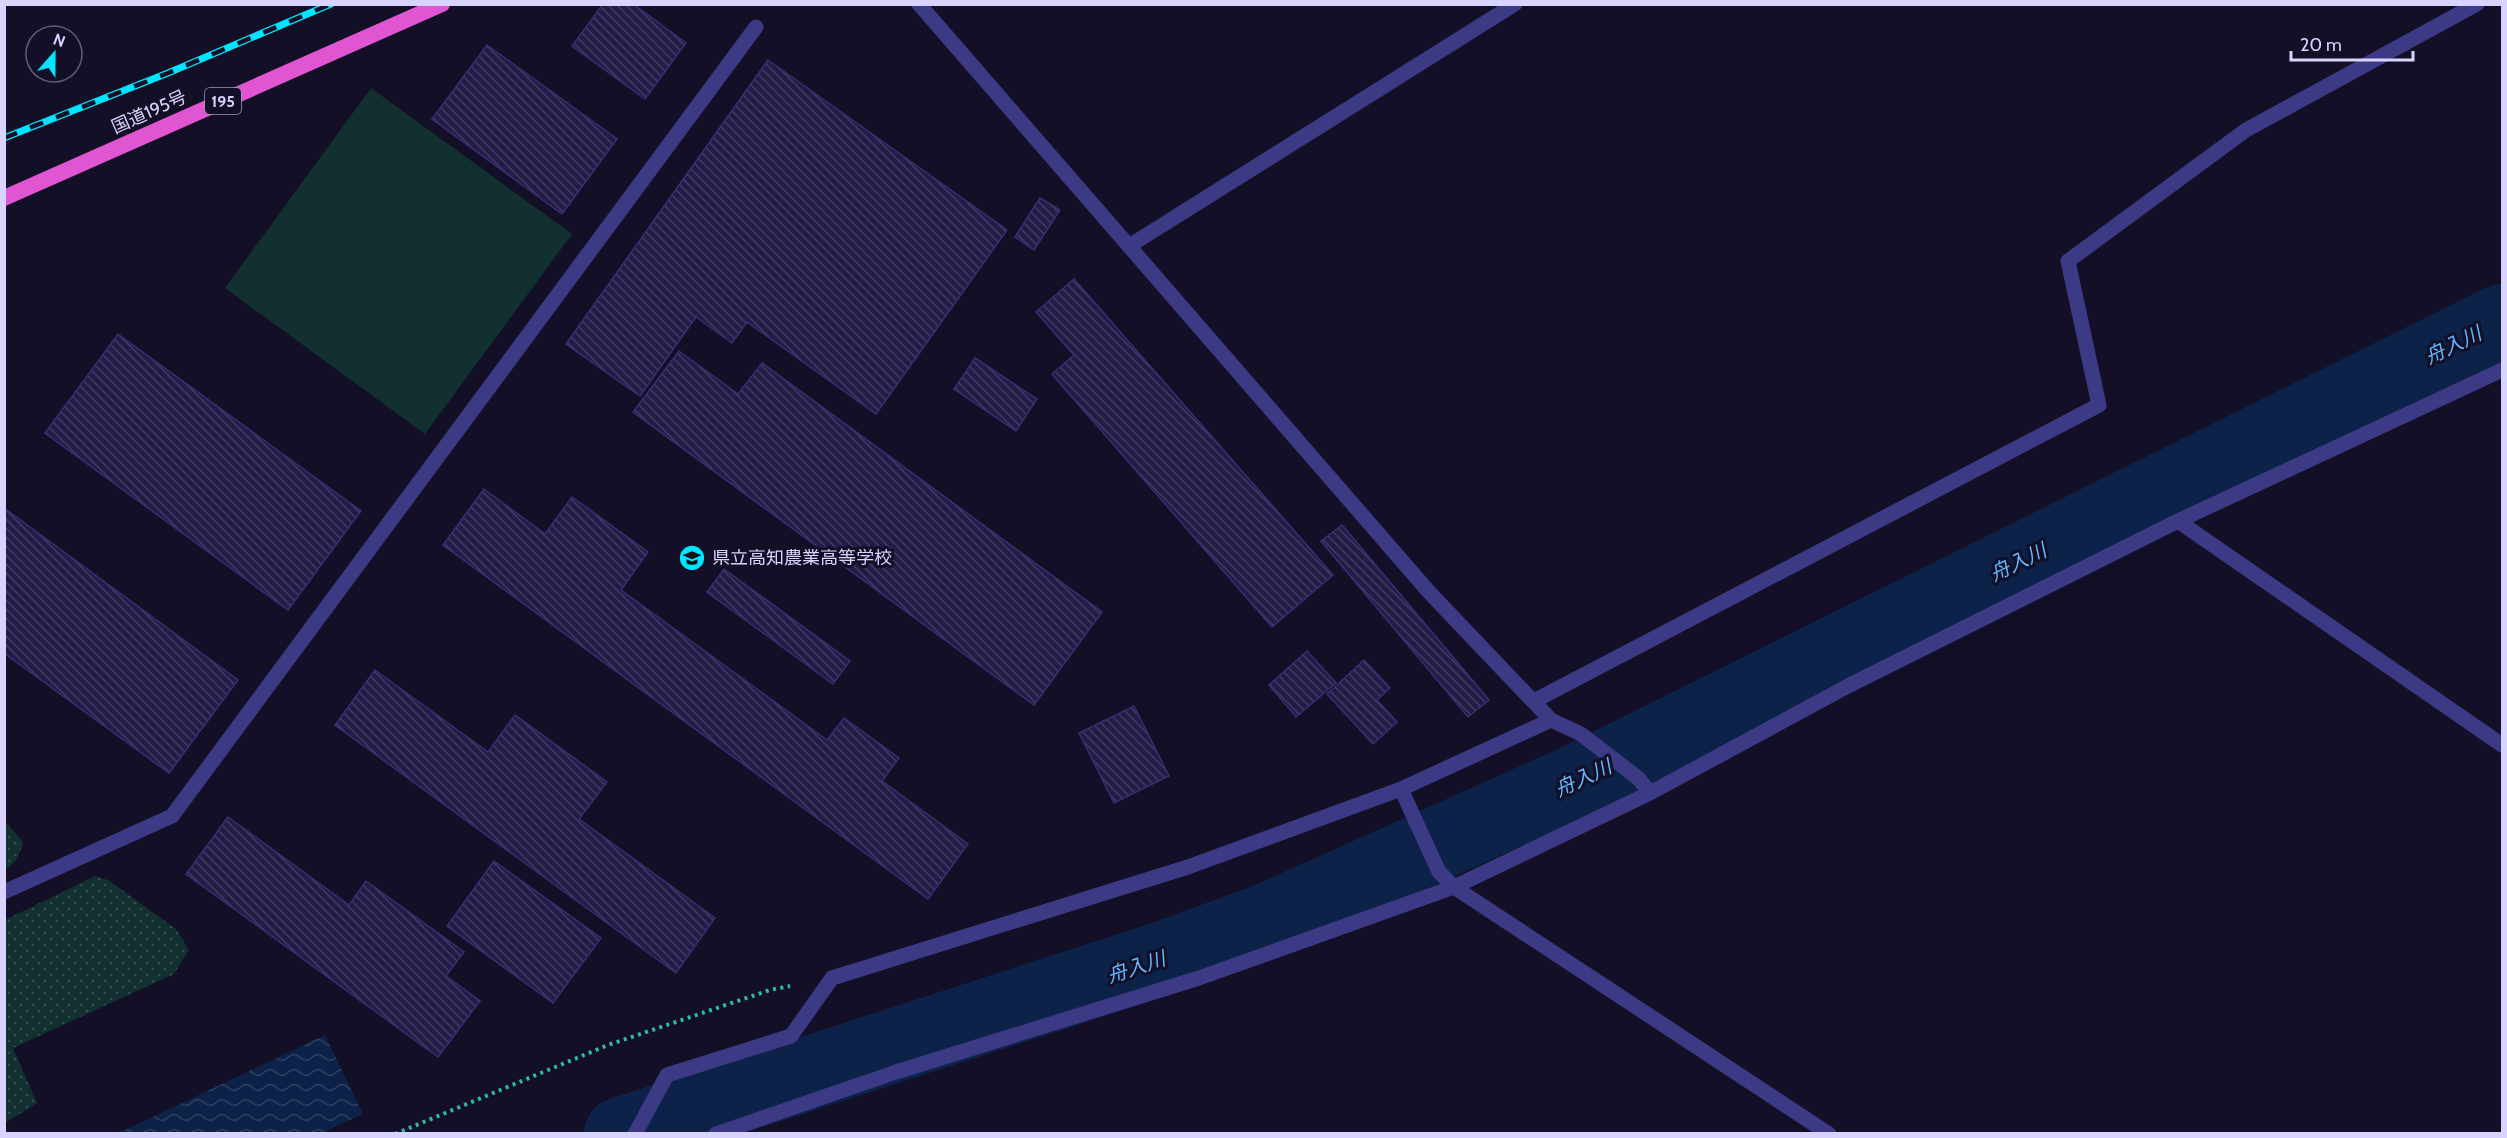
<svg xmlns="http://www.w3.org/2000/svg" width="2507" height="1138" viewBox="0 0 2507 1138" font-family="Cabin,'Noto Sans JP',sans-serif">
	<defs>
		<pattern id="park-dots" width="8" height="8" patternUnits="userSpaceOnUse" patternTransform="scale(1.5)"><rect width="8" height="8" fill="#12302f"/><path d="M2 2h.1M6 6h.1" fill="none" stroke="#344d4e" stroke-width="1.8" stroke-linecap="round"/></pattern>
		<pattern id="water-waves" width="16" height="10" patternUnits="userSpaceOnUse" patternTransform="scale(1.5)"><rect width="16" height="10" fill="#0c2248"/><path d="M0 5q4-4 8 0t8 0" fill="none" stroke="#2f4163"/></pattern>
		<pattern id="building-back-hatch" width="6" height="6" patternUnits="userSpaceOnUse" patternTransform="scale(1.5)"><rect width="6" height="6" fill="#241b47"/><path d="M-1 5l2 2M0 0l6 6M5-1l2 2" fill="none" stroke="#433b63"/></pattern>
	</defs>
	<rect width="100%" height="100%" fill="#130f26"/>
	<path fill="url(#park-dots)" d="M5 821 23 842C20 854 16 864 5 869Z
		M95 876 108 880 176 929 189 950 174 974 13 1048 37 1103 5 1123V920Z"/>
	<path fill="#12302f" d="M371 88 572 234 425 434 225 288Z"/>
	<path fill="url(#water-waves)" d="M325 1035 363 1114 322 1133H119Z"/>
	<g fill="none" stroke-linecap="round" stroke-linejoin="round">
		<path stroke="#0c2248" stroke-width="74" d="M621 1134 1158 960 1265 921 1579 780 2502 321"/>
	</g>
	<path fill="url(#building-back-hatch)" stroke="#3b2d73" stroke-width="1.5" d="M603 4H633L686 43 645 99 572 46Z
		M487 45 617 139 562 214 432 119Z
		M768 60 1007 230 876 414 747 322 732 343 696 317 640 396 566 344Z
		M1040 198 1060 210 1034 250 1015 237Z
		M1074 279 1333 575 1272 627 1052 374 1074 355 1036 312Z
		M118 334 361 511 288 610 45 433Z
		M679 351 738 394 762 363 1102 612 1034 705 633 412Z
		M975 358 1037 399 1016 431 954 389Z
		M484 489 545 534 572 497 648 552 621 590 827 740 844 718 899 758 882 781 968 844 928 899 443 545Z
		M4 508 238 680 169 773 4 653Z
		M1342 525 1489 700 1468 717 1321 541Z
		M724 569 850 661 833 684 707 592Z
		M1307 651 1336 683 1296 717 1269 685Z
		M1364 660 1390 688 1377 700 1397 722 1373 744 1327 694Z
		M375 670 488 752 515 715 607 782 579 819 715 918 676 973 335 725Z
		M1134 706 1169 776 1114 803 1079 733Z
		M228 817 349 905 366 881 464 952 446 976 480 1001 438 1057 186 874Z
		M494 861 601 938 553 1003 447 926Z"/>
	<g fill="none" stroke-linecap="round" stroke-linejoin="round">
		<path stroke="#2fb8b0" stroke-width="4" stroke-dasharray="3 4.5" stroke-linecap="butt" d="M395 1134 608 1045 770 990 790 986"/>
		<path stroke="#3d3a85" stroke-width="15" d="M4 892 172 816 756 27"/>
		<path stroke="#3d3a85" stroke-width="15" d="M919 4 1429 592 1551 720 1581 734 1638 778 1650 793
			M1129 246 1515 4
			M2178 521 2502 745
			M1534 701 2099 405 2068 261 2246 130 2477 4
			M1401 789 1439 872 1454 887 1829 1134
			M635 1134 667 1075 791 1036 832 978 1188 867 1401 789 1551 720
			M716 1134 896 1072 1199 978 1454 887 1650 793 1848 686 2178 521 2502 370"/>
		<path stroke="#e055d1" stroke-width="16" d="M4 198 442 4"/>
		<g stroke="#00e5ff" stroke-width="7">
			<path id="rail" d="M4 138 168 73 331 4"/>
		</g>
		<use href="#rail" stroke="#130f26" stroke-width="4.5" stroke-dasharray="14" stroke-linecap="butt"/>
	</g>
	<defs>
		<g id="school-disc" transform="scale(1.35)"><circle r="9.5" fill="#00e5ff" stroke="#130f26"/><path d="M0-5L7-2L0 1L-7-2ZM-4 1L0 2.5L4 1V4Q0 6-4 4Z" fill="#111"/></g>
	</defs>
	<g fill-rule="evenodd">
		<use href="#school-disc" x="692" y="558"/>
	</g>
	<g text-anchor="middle" stroke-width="6" stroke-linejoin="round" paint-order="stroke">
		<rect fill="#130f26" stroke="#9e99be" stroke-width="1.5" x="205" y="88" width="36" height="26" rx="4.5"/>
		<g font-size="16" font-weight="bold" fill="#d9d4ff">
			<text x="223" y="107">195</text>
		</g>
		<g font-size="18" fill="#d9d4ff" stroke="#130f26">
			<text transform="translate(149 112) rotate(-24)" y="6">国道195号</text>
		</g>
		<g font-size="18" fill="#d9d4ff" stroke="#130f26" text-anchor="start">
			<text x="712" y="564">県立高知農業高等学校</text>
		</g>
		<g font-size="20" font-style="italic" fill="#62b6ff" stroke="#130f26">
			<text transform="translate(2453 345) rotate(-26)" y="7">舟入川</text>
			<text transform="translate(2018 562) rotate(-26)" y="7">舟入川</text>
			<text transform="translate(1583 778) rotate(-25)" y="7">舟入川</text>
			<text transform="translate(1136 967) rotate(-18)" y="7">舟入川</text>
		</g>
	</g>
	<rect width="2507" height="1138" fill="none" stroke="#d9d4ff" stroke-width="12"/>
	<g transform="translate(54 54) rotate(21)"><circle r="28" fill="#130f26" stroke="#625e7d" stroke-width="1.5"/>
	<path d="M0-4.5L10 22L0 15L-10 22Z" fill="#00e5ff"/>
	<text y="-9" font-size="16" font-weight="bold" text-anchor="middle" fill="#d9d4ff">N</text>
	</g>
	<path d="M2291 51v9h122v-9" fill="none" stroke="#d9d4ff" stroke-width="3"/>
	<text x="2300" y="51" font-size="18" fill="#d9d4ff" stroke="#130f26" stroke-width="4.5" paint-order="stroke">20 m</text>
</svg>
